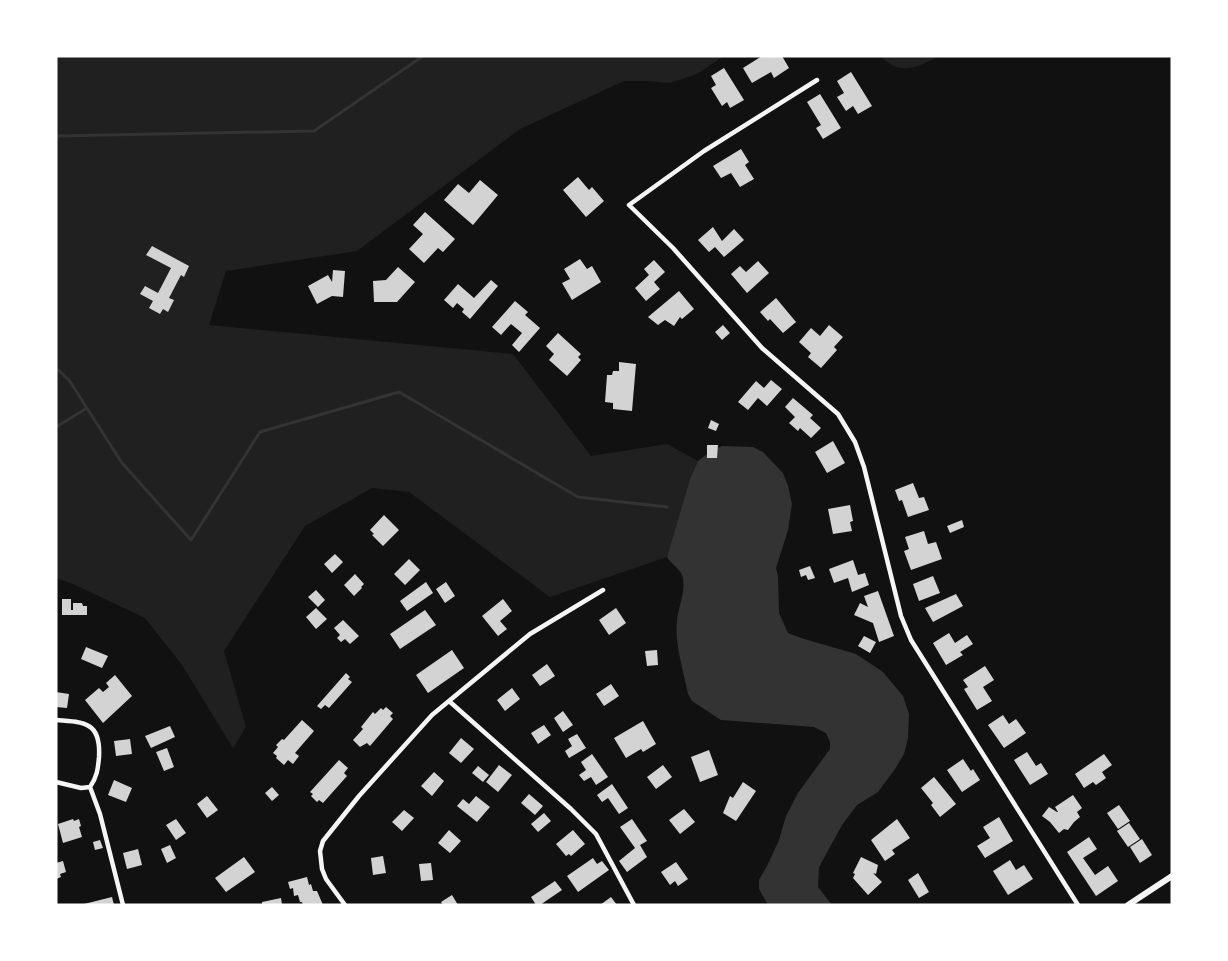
<svg xmlns="http://www.w3.org/2000/svg" width="1228" height="961" viewBox="0 0 1228 961" font-family="'Exo 2',sans-serif">
	<rect width="100%" height="100%" fill="#111"/>
	<path fill="#202020" d="M56 56H724L697 74 670 83 648 81H624L520 129 357 251 226 271 209 325 513 354 591 456 667 444 698 461 690 479 667 557 550 597 409 492 372 488 305 526 224 651 246 727 233 748 182 665 145 618 73 584 56 578Z
		M880 56H939C917 68 900 76 880 56Z"/>
	<path fill="#333" d="M722 446 753 447 763 452 783 473 788 486 792 504 788 530 776 568 778 576 779 613 788 633 801 638 856 654 883 672 903 696 909 714 908 738 904 754 895 769 878 792 857 805 842 825 819 867 818 887 832 905H768L759 889V880L768 864 779 840 786 816 798 793 830 749V742L826 733 814 727 721 720 692 701 688 694C684 673 674 641 677 621 678 606 687 591 682 575 679 568 671 564 667 557L690 479 698 461 711 451Z"/>
	<g fill="none" stroke-linecap="round" stroke-linejoin="round">
		<path stroke="#333" stroke-width="3" d="M56 136 314 131 423 56
			M56 368 69 380 122 463 191 540 260 432 399 392 578 497 667 507
			M56 427 87 408"/>
	</g>
	<path fill="#d3d3d3" d="M762 56H782L789 68 774 78 771 72 752 83 743 68Z
		M724 68 744 100 730 108 727 102 722 106 711 88 716 85 711 76Z
		M851 72 872 106 858 114 853 106 846 111 837 97 844 93 837 81Z
		M820 94 841 128 823 139 816 128 821 125 807 102Z
		M741 149 749 162 745 165 754 179 740 187 731 173 721 178 713 166Z
		M578 177 589 190 592 187 604 201 586 217 563 190Z
		M480 180 498 195 473 225 444 200 458 184 469 193Z
		M425 212 455 239 443 252 438 248 424 263 409 249 423 234 413 225Z
		M713 227 722 241 734 229 744 240 724 257 715 247 709 252 698 240Z
		M152 246 189 266 184 277 181 275 169 298 174 300 168 312 163 309 160 314 149 308 153 301 140 294 145 286 158 293 171 268 146 255Z
		M580 259 587 269 592 266 601 282 572 300 562 283 570 279 564 269Z
		M654 260 665 272 654 282 660 289 646 301 635 288 649 275 644 269Z
		M758 261 769 273 747 293 731 274 740 266 746 272Z
		M398 267 415 282 397 302H374L373 281 386 280Z
		M333 270 345 271 343 297 332 296 317 304 308 286 328 275 332 282Z
		M491 280 498 286 470 319 462 312 464 309 457 303 453 308 444 300 458 284 474 298Z
		M679 291 694 309 682 319 680 317 674 326 665 320 658 325 648 317Z
		M776 298 796 322 783 333 770 319 768 321 760 312Z
		M515 301 528 312 525 315 540 328 519 352 512 345 522 333 511 324 501 335 492 327Z
		M723 325 730 333 722 340 715 332Z
		M829 325 843 337 834 347 837 350 821 368 808 357 811 353 799 342 811 328 820 336Z
		M558 333 581 354 578 357 581 360 567 376 549 360 554 354 546 346Z
		M619 362 636 364 632 411 613 409V403L605 402 607 375H612L613 371H619Z
		M771 380 782 389 767 406 758 398 748 410 738 402 756 381 764 388Z
		M793 398 813 415 810 418 821 428 811 438 800 428 798 431 789 423 795 417 785 407Z
		M711 420 719 424 716 431 708 428Z
		M833 441 845 463 827 473 815 452Z
		M707 445H718L717 458H707Z
		M913 483 919 498 924 497 929 510 908 517 902 500 899 501 895 490Z
		M850 505 853 521 850 522 852 531 833 534 828 509Z
		M384 515 399 530 383 546 372 535 374 534 370 530Z
		M962 520 964 527 950 533 947 526Z
		M924 531 928 544 936 542 942 559 911 570 904 551 909 549 905 537Z
		M335 554 343 562 332 573 324 564Z
		M409 559 420 570 405 585 394 574Z
		M853 560 858 575 865 573 869 585 852 592 848 578 834 583 829 569Z
		M810 566 815 578 808 580 806 575 801 577 799 570Z
		M355 574 364 584 361 587 362 588 354 596 344 585Z
		M933 576 940 593 919 601 913 584Z
		M426 582 433 593 407 611 400 601Z
		M446 582 455 596 445 603 436 589Z
		M316 590 325 600 318 607 308 597Z
		M878 591 894 636 879 642 873 623 854 615 860 603 868 607 864 596Z
		M956 594 963 606 933 622 925 608Z
		M62 599H71V610H73V603H82L83 606H87V615H62Z
		M503 599 512 611 500 621 507 629 498 636 482 616Z
		M316 608 327 619 316 629 306 617Z
		M616 608 626 623 609 635 599 620Z
		M425 610 436 625 400 649 390 634Z
		M343 620 359 636 350 644 345 639 341 642 337 638 340 635 334 628Z
		M949 633 955 643 967 635 973 644 960 652 963 655 946 665 933 643Z
		M864 636 876 642 870 653 858 646Z
		M86 647 108 656 102 668 81 659Z
		M452 650 464 668 428 693 416 675Z
		M657 650 658 665 647 666 645 651Z
		M547 664 555 676 540 686 532 675Z
		M985 666 994 680 983 687 992 701 977 710 964 689 968 687 963 680Z
		M346 673 350 677 348 679 352 682 329 708 325 705 321 709 317 706Z
		M115 675 132 696 103 723 85 700 99 688 103 692 109 687 106 683Z
		M611 684 619 696 604 706 596 694Z
		M512 688 520 699 505 711 497 700Z
		M56 692 69 694 67 708 56 707Z
		M386 707 393 713 390 716 393 719 370 746 367 743 360 747 353 740 363 729 361 727 373 712 375 714 381 708 383 710Z
		M563 711 573 725 563 732 554 718Z
		M1003 715 1009 724 1016 719 1026 733 1004 748 988 725Z
		M302 720 314 731 295 753 299 756 293 764 288 760 284 765 276 758 277 756 273 753 278 747 276 745 282 739 284 740Z
		M643 721 656 744 643 752 641 749 626 758 614 738Z
		M544 725 551 735 538 744 531 733Z
		M170 726 175 737 151 748 145 736Z
		M577 734 586 748 569 758 565 751 572 746 568 739Z
		M461 738 474 749 461 763 449 753Z
		M130 739 132 754 116 756 114 741Z
		M167 748 174 767 164 771 156 752Z
		M709 750 718 775 700 782 691 757Z
		M1027 752 1036 766 1041 763 1048 774 1030 785 1014 760Z
		M592 754 608 777 596 785 591 777 584 781 579 775 586 770 581 762Z
		M1104 754 1112 765 1102 772 1106 778 1096 785 1093 782 1084 788 1075 774Z
		M963 759 971 771 973 769 980 780 962 792 947 770Z
		M339 760 348 768 344 773 347 776 323 803 319 800 317 802 311 796 313 794 310 792Z
		M499 765 512 775 498 792 486 782Z
		M663 765 672 777 656 789 647 777Z
		M478 766 489 775 483 782 472 773Z
		M434 772 444 781 432 796 421 786Z
		M934 777 956 804 940 817 931 805 933 803 921 788Z
		M114 780 132 788 126 802 108 795Z
		M743 782 756 791 736 821 723 813 730 796 733 798Z
		M612 784 628 808 619 814 608 798 602 802 597 795Z
		M272 787 279 795 272 801 265 793Z
		M529 794 543 806 535 815 521 803Z
		M1073 795 1082 808 1077 812 1080 817 1074 822 1068 830 1064 829 1059 833 1050 822 1042 816 1049 807 1057 812H1058L1055 807Z
		M207 796 218 810 207 818 197 804Z
		M476 796 490 807 477 822 457 806 463 799 469 804Z
		M1119 805 1130 821 1118 829 1107 813Z
		M684 809 695 822 680 834 669 820Z
		M404 810 414 818 402 831 392 822Z
		M544 813 551 821 538 832 531 824Z
		M999 817 1013 841 985 858 977 846 990 838 983 827Z
		M73 819 74 821 79 819 81 826 79 827 82 837 63 843 58 824Z
		M176 819 186 833 176 840 166 825Z
		M632 819 647 841 640 845 647 857 627 872 619 861 635 848 620 827Z
		M897 819 910 838 892 850 895 854 885 861 871 840Z
		M1129 823 1140 839 1128 847 1117 831Z
		M449 830 461 841 450 853 438 843Z
		M573 830 585 844 571 856 569 854 566 856 556 844Z
		M1089 837 1097 849 1083 858 1095 875 1108 866 1118 881 1096 896 1067 852Z
		M1142 839 1152 855 1140 863 1130 847Z
		M100 840 103 848 95 850 93 842Z
		M170 845 176 858 167 863 161 849Z
		M138 849 142 865 127 869 123 853Z
		M383 856 386 873 373 875 371 858Z
		M244 857 255 872 226 892 215 878Z
		M861 857 878 865 876 874 873 873 882 882 868 895 853 878 855 874 853 873Z
		M593 858 597 864 602 861 609 870 578 892 567 876Z
		M1010 860 1016 870 1024 865 1033 879 1008 895 993 871Z
		M63 861 66 872 60 874 61 877 56 879V863Z
		M676 862 688 879 678 886 675 881 670 885 661 872Z
		M431 863 433 880 421 881 419 864Z
		M918 873 929 892 919 898 908 880Z
		M307 877 309 885 311 884 313 891H317L323 905H303L302 902H300L298 895 294 896 293 888 290 889 288 882Z
		M555 881 562 890 540 905H536L531 897Z
		M452 895 458 905H443L441 902Z
		M112 897 114 905H84V904Z
		M611 897 617 905H600Z
		M281 898 282 905H262V902Z"/>
	<g fill="none" stroke-linecap="round" stroke-linejoin="round">
		<path stroke="#f5f5f5" stroke-width="4.5" d="M817 80 704 151 629 205 673 248 762 348 838 414 855 442 864 467 901 616 911 640 1078 905
			M449 701 571 809 596 834 634 905
			M56 720C86 722 101 723 99 757 98 769 97 777 90 787L81 788 56 782
			M90 787 100 814 123 905
			M345 905 326 879 322 869 320 851 323 841 359 796 432 715 530 634 603 590"/>
		<path stroke="#f5f5f5" stroke-width="6" d="M1128 905 1172 876"/>
	</g>
	<rect width="1228" height="961" fill="none" stroke="#ffffff" stroke-width="115"/>
</svg>
